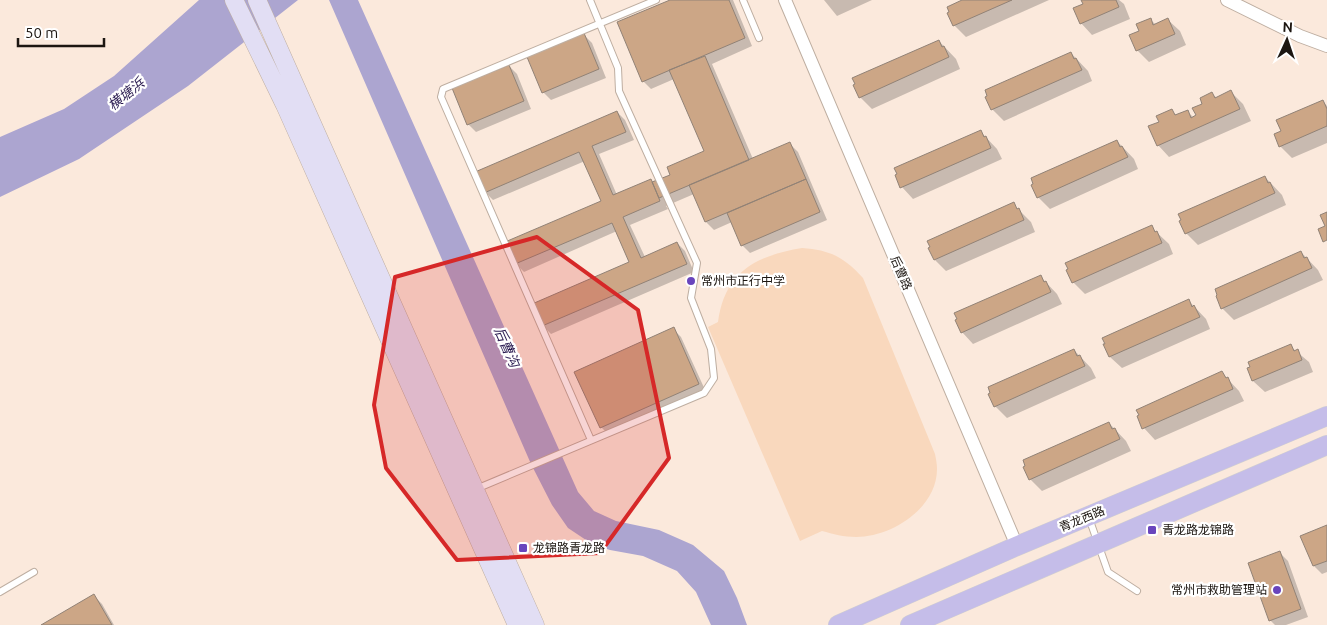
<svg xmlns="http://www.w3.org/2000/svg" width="1327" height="625" viewBox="0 0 1327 625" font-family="Ubuntu,'Noto Sans SC',sans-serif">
	<rect width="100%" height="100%" fill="#fbe9dc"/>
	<path fill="#f9d8bd" d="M802 248C830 250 844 257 863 278L935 454C936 459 937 464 937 469 937 508 892 537 856 537 844 537 833 534 822 531L800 541 708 327 718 322C725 272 755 256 802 248Z"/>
	<path fill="#aca5d0" d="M199 0H298L188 86 79 159 0 197V137L64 109 114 76Z
		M329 0H358L578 492 594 511 616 521 659 530 693 545 724 571 737 598 747 625H711L696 592 677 571 643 556 610 550 592 544 568 528 552 505 531 464Z"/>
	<path fill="#0003" d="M674 0H733L752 46 712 64 753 159 790 144 798 152 827 220 750 253 742 245 732 222 714 230 706 222 694 194 666 206 668 209 630 225 645 257 677 243 685 251 694 272 551 334 543 326 630 262 617 231 524 272 516 264 603 202 585 161 493 200 485 192 617 112 625 120 634 140 599 154 617 195 653 183 672 176 706 152 674 79 651 89 643 81Z
		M824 0H872L837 16Z
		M965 0H1049L966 37 954 25Z
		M1082 0H1119L1124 4 1130 19 1092 35 1081 23 1084 4Z
		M1150 19 1156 25 1168 20 1180 31 1186 45 1149 62 1137 50 1140 32Z
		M584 35 592 43 606 78 551 100 543 92Z
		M939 41 956 59 960 69 872 109 860 97Z
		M1071 53 1088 71 1092 81 1004 121 992 109Z
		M509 66 517 74 531 109 476 132 468 124Z
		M1231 92 1243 104 1251 121 1169 157 1158 145 1160 122 1172 111 1177 116 1187 111 1194 118 1197 116 1212 94 1217 98Z
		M1323 101 1327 106V143L1292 158 1280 146Z
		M980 131 997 149 1002 159 913 199 902 187Z
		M1117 141 1134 159 1138 169 1050 209 1038 197Z
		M1265 177 1282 195 1286 205 1198 245 1186 233Z
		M1013 204 1031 222 1035 232 946 271 935 260Z
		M1151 227 1169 244 1173 254 1085 294 1073 282Z
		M1301 252 1318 270 1323 280 1234 320 1222 308Z
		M1040 276 1057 294 1062 304 973 344 962 332Z
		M1189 301 1206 319 1210 329 1122 368 1110 357Z
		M673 329 681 337 706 392 609 435 601 427Z
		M1290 346 1309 362 1313 372 1265 392 1253 381 1248 369Z
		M1074 350 1091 368 1096 378 1007 418 995 406Z
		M1222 373 1239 391 1244 401 1155 440 1144 428 1138 417Z
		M1109 423 1126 441 1131 451 1042 491 1030 479Z
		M1327 526V572L1322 574 1314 566 1302 536Z
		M1280 553 1288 561 1308 617 1286 625H1275L1270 620Z
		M94 596 102 604 114 625H43Z"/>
	<path fill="#cca686" stroke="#918276" d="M670 0H729L745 38 642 82 617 22Z
		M962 0H1012L953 26 947 13 949 12 947 7Z
		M1081 0H1116L1119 7 1080 24 1073 8 1083 4Z
		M1151 18 1153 25 1168 18 1175 34 1136 51 1129 35 1139 31 1136 24Z
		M584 33 599 69 542 93 527 57Z
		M939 40 942 47 944 46 949 57 859 98 853 85 855 84 852 78Z
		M1071 52 1074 59 1076 58 1082 70 991 110 985 97 987 96 985 90Z
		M705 56 749 160 659 198 652 182 670 175 667 167 704 151 669 70Z
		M509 65 524 101 467 125 452 88Z
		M1231 90 1240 109 1157 146 1148 126 1159 122 1156 116 1172 109 1175 115 1188 110 1191 118 1196 115 1192 108 1202 104 1200 98 1212 92 1215 98Z
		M1323 100 1327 109V126L1279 147 1274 134 1281 131 1276 120Z
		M617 111 626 132 592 146 613 195 651 179 660 201 623 217 641 258 677 242 687 264 542 326 532 304 629 262 612 223 515 264 505 242 601 201 579 152 484 193 475 172Z
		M981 130 984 137 986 136 991 148 900 188 895 175 897 174 894 168Z
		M1117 140 1120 147 1122 146 1128 157 1037 198 1031 185 1033 184 1031 178Z
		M790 142 806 179 705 222 689 185Z
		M1265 176 1268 183 1270 182 1275 193 1185 234 1179 221 1181 220 1178 214Z
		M806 179 820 212 741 246 727 213Z
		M1014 202 1017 209 1019 208 1024 220 934 260 928 248 930 247 927 241Z
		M1327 212V240L1323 242 1318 229 1325 226 1320 215Z
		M1152 225 1155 232 1157 231 1162 243 1072 283 1066 270 1068 269 1065 263Z
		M1301 251 1304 258 1307 257 1312 268 1221 309 1216 296 1217 295 1215 289Z
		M1041 275 1044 282 1046 281 1051 292 961 333 955 320 957 319 954 313Z
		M1189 299 1192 307 1194 305 1200 317 1109 357 1103 344H1105L1102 338Z
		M674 327 699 384 600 428 574 372Z
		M1291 344 1294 351 1298 349 1302 360 1252 381 1247 368 1250 367 1248 362Z
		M1074 349 1077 356 1080 355 1085 366 994 407 988 394 990 393 988 387Z
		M1222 371 1226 378 1228 377 1233 389 1142 429 1137 416 1139 415 1136 410Z
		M1109 422 1112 429 1115 428 1120 439 1029 480 1023 467 1025 466 1023 460Z
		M1327 525V561L1313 566 1300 536Z
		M1280 551 1301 609 1269 621 1248 563Z
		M94 594 112 625H41Z"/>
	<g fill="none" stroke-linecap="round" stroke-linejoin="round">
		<g stroke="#beaea1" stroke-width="8">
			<path id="lane" d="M743 0 759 38
				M591 440 441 97 443 89 656 0
				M476 489 704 393 714 378 711 349 691 298 697 263 619 91 618 68 590 0
				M1089 518 1108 572 1137 591
				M0 592 34 572"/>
		</g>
		<g stroke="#beaea1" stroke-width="14">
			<path id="street" d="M785 0 1017 546
				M1227 0 1300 36 1327 46"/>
		</g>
		<g stroke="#beaea1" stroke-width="19">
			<path id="secondary" d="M234 0 285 105 517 625
				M257 0 535 625"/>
		</g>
		<g stroke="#d2d0cf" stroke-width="20">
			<path id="primary" d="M838 625 1017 546 1327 416
				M910 625 1327 445"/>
		</g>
		<use href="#lane" stroke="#fff" stroke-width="6"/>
		<use href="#street" stroke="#fff" stroke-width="12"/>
		<use href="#secondary" stroke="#e2def4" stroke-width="18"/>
		<use href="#primary" stroke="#c5bde9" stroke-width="19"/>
	</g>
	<path fill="#d62828" fill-opacity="0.2" stroke="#d62828" stroke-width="4" stroke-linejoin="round" d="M537 237 638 310 669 458 600 553 457 560 386 468 374 405 395 277Z"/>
	<g fill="#6945bd" stroke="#fff" stroke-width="2">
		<circle cx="691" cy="281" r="5"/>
		<rect x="1147" y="525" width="10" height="10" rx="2.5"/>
		<rect x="518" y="543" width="10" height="10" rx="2.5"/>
		<circle cx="1277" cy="590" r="5"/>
	</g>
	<g text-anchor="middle" stroke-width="4.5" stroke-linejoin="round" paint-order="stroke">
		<g font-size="12" fill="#1c1611" stroke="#fff">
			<text transform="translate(901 273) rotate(67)" y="4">后曹路</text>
			<text transform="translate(1082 519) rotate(-22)" y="4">青龙西路</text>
		</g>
		<g font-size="12" fill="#1c1611" stroke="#fff" text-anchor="start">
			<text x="701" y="285">常州市正行中学</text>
			<text x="1162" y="534">青龙路龙锦路</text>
			<text x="533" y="552">龙锦路青龙路</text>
			<text x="1267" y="594" text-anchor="end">常州市救助管理站</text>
		</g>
		<g font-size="14" font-style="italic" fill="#2c1d52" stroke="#fff">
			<text transform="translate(126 94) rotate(-39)" y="5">横塘浜</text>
			<text transform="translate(507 347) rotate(66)" y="5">后曹沟</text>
		</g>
	</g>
	<g transform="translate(1287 40) rotate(3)" stroke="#ffffff" stroke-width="4" paint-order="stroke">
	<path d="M0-4L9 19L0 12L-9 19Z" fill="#1c1611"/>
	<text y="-8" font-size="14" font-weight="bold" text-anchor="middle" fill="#1c1611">N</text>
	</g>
	<path d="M18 38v8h86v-8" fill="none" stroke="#1c1611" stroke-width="2.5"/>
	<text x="25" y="38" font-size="15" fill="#1c1611" stroke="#ffffff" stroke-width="4" paint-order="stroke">50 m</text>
</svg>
